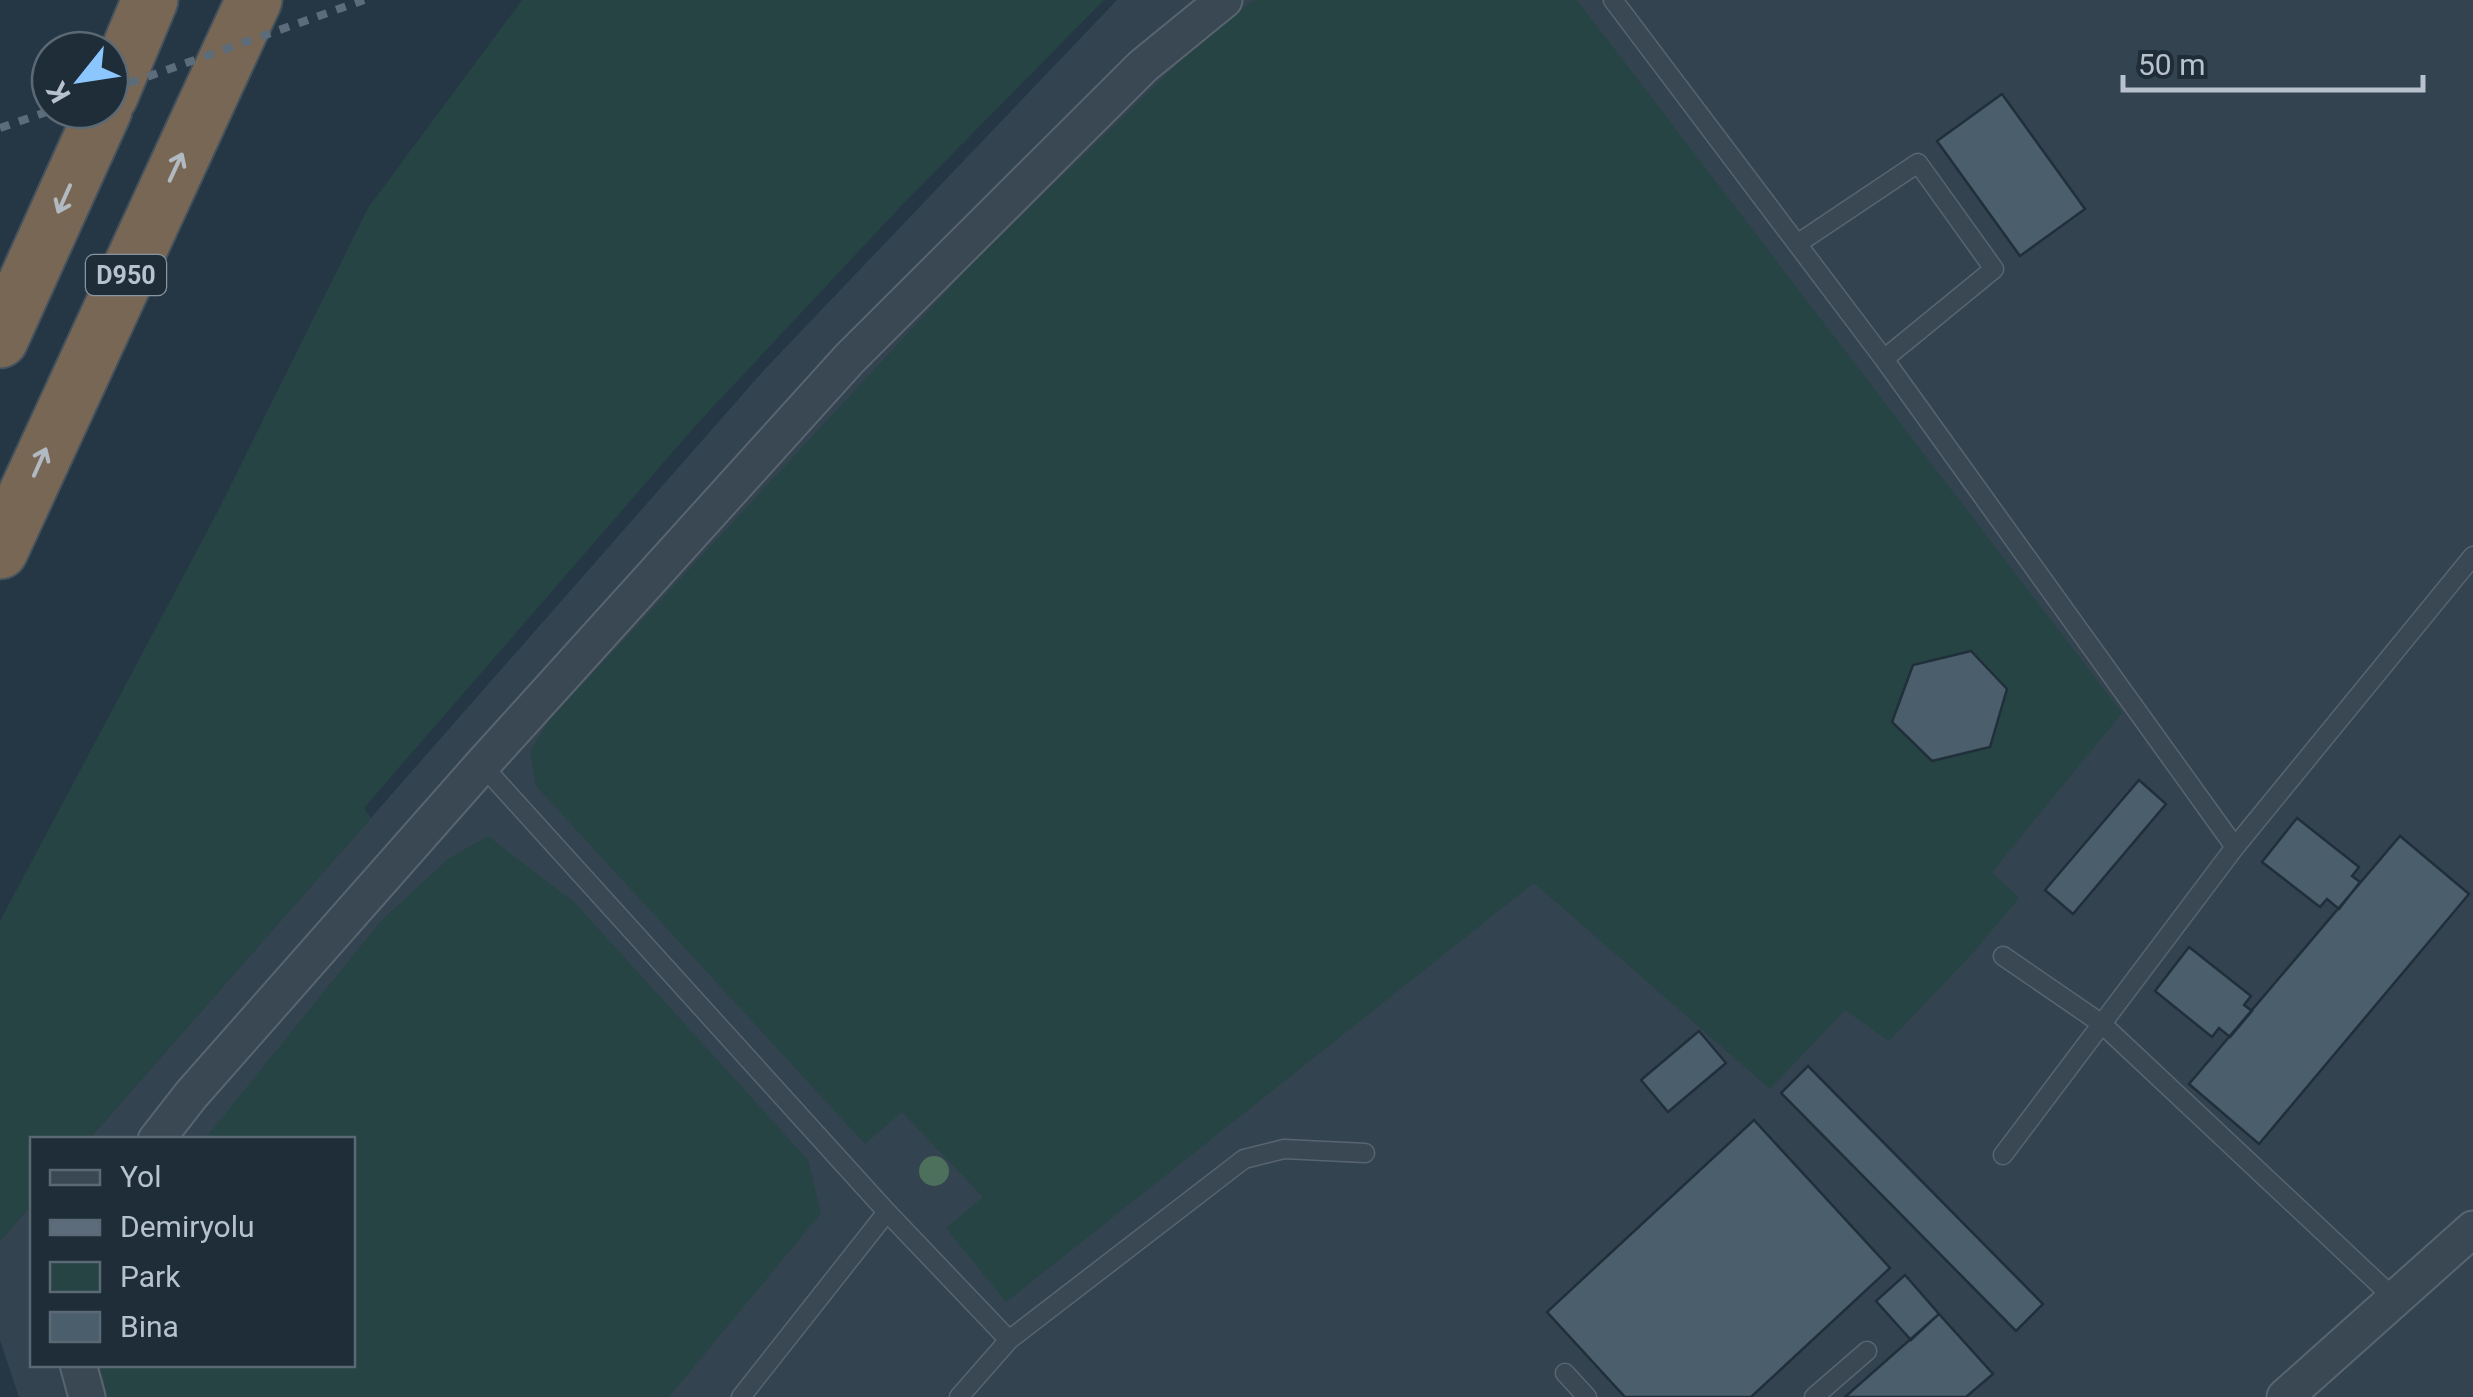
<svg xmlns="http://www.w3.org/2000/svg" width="2473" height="1397" viewBox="0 0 2473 1397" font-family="Roboto,sans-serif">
	<rect width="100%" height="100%" fill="#253644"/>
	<path fill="#334350" d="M1117 0H2473V1397H19L0 1340V1241L32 1204V1364H352V1140L89 1139 764 370Z"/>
	<path fill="#274444" d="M522 0H1104L904 203 697 424 364 808 371 818 89 1139 32 1140V1204L0 1241V921L218 511 368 208Z
		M1254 0H1577L2122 713 1992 872 2019 898 1971 955 1889 1041 1845 1010 1770 1089 1534 883 1006 1302 946 1228 983 1197 902 1112 865 1144 536 786 530 752 548 722 971 265 1201 41Z
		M488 836 575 903 808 1160 821 1213 669 1397H108L100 1365 352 1364V1140L205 1139 380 922 448 859Z"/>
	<path fill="#4b5e6c" stroke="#202f3a" stroke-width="2.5" d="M2002 94 2085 209 2020 256 1937 141Z
		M1971 651 2007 689 1990 747 1932 761 1892 722 1913 665Z
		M2139 780 2166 804 2073 914 2045 890Z
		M2297 818 2359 867 2352 876 2360 882 2339 909 2327 899 2320 907 2262 862Z
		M2400 836 2469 894 2259 1144 2189 1084Z
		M2189 947 2251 996 2244 1005 2252 1011 2230 1037 2219 1028 2212 1037 2155 991Z
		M1699 1031 1726 1063 1668 1112 1641 1080Z
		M1808 1066 2043 1304 2016 1331 1781 1093Z
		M1754 1120 1890 1268 1751 1397H1625L1547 1312Z
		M1905 1275 1939 1314 1911 1340 1876 1301Z
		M1939 1314 1993 1374 1966 1397H1845Z"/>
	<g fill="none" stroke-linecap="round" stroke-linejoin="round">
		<g stroke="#586570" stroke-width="21">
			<path id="lane" d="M1613 0 1884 359 2235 847
				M1797 244 1918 163 1994 269 1884 359
				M482 765 887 1212 1009 1340
				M2003 956 2102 1024 2395 1299
				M2003 1155 2235 847 2473 556
				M1565 1373 1587 1397
				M741 1397 887 1212
				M959 1397 1009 1340 1244 1159 1284 1149 1365 1153
				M1814 1397 1867 1351"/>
		</g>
		<g stroke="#586570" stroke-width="39">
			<path id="street" d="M156 1140 191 1095 482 765 850 358 1143 66 1224 0
				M78 1364 87 1397
				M2285 1397 2473 1229"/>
		</g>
		<g stroke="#44525d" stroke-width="59">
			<path id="highway" d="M110 96 150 0
				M0 340 104 110
				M0 551 254 0"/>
		</g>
		<use href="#lane" stroke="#3a4853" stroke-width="18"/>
		<use href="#street" stroke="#3a4853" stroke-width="35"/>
		<use href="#highway" stroke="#796756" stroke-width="55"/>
		<path stroke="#5c6c7a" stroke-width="8" stroke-dasharray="10 10" stroke-linecap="butt" d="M110 90 364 0
			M0 128 52 110"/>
	</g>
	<circle fill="#4d705d" cx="934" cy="1171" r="15"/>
	<defs><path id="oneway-shaft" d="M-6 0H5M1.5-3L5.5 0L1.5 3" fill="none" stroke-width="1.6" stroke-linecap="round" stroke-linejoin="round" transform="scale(2.5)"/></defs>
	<g stroke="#b1b9c1">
		<use href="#oneway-shaft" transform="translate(176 167) rotate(-65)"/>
		<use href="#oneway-shaft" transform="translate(64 199) rotate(114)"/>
		<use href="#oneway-shaft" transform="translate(40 462) rotate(-66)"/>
	</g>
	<g text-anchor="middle" stroke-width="8" stroke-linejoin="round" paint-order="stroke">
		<rect fill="#1e2d38" stroke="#8995a0" stroke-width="2.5" x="86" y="255" width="80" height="40" rx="8"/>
		<g font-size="25" font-weight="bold" fill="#b7c2cd">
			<text x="126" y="284">D950</text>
		</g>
	</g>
	<rect x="30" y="1137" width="325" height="230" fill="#1e2d38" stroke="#5b6974" stroke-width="2.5"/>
	<rect x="50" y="1170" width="50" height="15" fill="#3a4853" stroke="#5b6974" stroke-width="2.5"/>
	<text x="120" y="1187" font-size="30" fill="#b7c2cd">Yol</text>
	<rect x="50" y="1220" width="50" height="15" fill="#5c6c7a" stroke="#5b6974" stroke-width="2.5"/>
	<text x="120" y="1237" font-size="30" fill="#b7c2cd">Demiryolu</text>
	<rect x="50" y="1262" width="50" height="30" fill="#274444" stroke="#5b6974" stroke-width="2.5"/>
	<text x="120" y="1287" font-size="30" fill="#b7c2cd">Park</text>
	<rect x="50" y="1312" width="50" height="30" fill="#4b5e6c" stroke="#5b6974" stroke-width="2.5"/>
	<text x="120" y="1337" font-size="30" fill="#b7c2cd">Bina</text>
	<g transform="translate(80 80) rotate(240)"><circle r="48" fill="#1e2d38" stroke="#5b6974" stroke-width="2.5"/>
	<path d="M0-8L18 38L0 25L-18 38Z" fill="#8bc7fe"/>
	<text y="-15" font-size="28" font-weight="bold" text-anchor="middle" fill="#b7c2cd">K</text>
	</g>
	<path d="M2123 75v15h300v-15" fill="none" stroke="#b7c2cd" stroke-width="5"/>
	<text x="2138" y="75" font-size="30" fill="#b7c2cd" stroke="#1e2d38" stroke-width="8" paint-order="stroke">50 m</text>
</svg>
